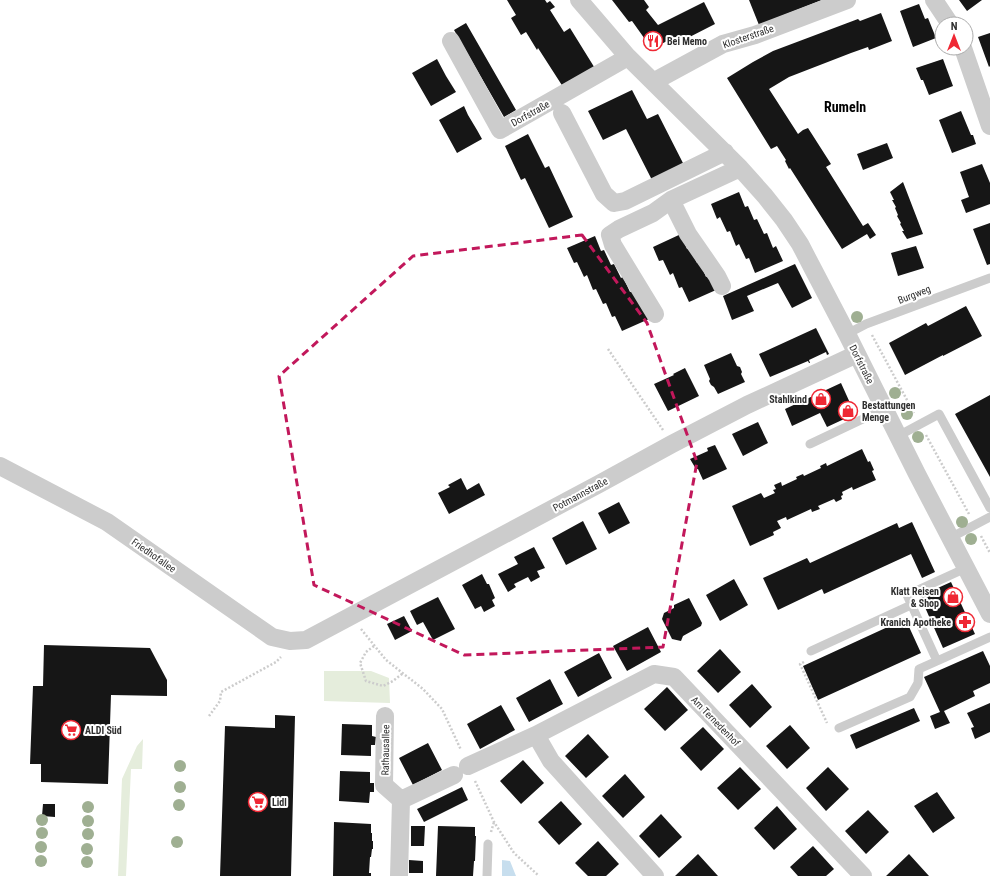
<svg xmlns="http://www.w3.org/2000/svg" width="990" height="876" viewBox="0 0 990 876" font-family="'Roboto Condensed',sans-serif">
	<rect width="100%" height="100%" fill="#fff"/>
	<path fill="#e5eddc" d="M324 671H371L389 678 390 703 324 701Z
		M143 739 142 769H131L126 876H118L122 779 137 746Z"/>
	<path fill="#c7deee" d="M502 860 510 861 516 876H502Z"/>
	<path fill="#161616" d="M507 0H545L547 3 550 1 555 7 550 10 564 32 570 28 596 70 565 90 538 48 537 50 526 32 521 35 511 18 516 15Z
		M612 0H644L649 7 646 10 658 25 704 2 715 24 670 47 667 41 652 49 632 21 629 22Z
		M749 0H822L759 25Z
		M959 0H982L967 11Z
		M919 4 925 19 928 18 936 38 913 47 900 11Z
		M881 13 892 41 869 50 868 47 851 53 789 77 769 89 798 134 803 130 808 128 831 164 826 167 863 226 868 223 876 235 870 239 867 234 842 249 790 168 789 169 785 161 786 160 777 146 771 149 727 78 753 62 773 51 858 19 860 21Z
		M466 23 516 110 504 117 454 30Z
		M990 33V66L989 67 978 37Z
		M437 59 446 76 456 92 431 106 412 73Z
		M943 59 953 86 929 95 923 80H921L916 68Z
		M632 90 647 119 658 114 685 167 653 182 626 129 603 140 588 111Z
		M464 106 468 115 477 130 482 139 457 153 439 120Z
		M961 111 971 135H973L976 144 952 153 939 120Z
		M528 134 545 168 549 166 573 217 549 228 525 178 521 180 505 146Z
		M887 143 893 158 863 170 857 154Z
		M982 164 990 183V204L966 213 961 200 969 197 960 172Z
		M903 182 923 234 907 239 902 231H904L900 224 901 223 897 216 898 215 895 208 896 207 892 200H894L890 192Z
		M739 192 745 207 748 206 754 220 757 219 764 234 767 233 773 248 776 246 783 261 755 273 749 258 746 259 739 244 736 246 730 231 727 232 720 217 717 219 711 204Z
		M990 223V264L987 265 973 229Z
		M681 234 687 249 690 248 697 263 700 262 706 277 709 275 716 290 689 302 682 287 679 288 673 273 670 275 663 260 659 261 653 247Z
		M595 236 601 251 604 250 611 265 614 264 621 278 623 277 630 292 633 291 649 319 622 331 615 316 612 317 606 303 603 304 596 289 593 290 587 275 584 277 577 262 574 263 567 248Z
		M916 246 924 268 898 276 891 253Z
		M795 264 812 298 792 308 778 283 747 296 754 311 732 320 723 296Z
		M966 306 982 336 943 356V355L905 375 889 343 926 323 928 326Z
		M816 328 829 354 827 355 826 352 809 360 810 363H809L808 361 789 369 785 361 789 369 770 377 759 354Z
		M731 353 737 366 740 367 742 372 741 374 745 382 718 394 714 387 711 385 709 381 710 379 704 365Z
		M685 368 699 396 668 411 654 384 674 375 673 374Z
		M841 383 855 414 827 427 820 413 792 426 785 409Z
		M990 395V477L955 414Z
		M758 422 768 443 743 456 732 434Z
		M715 445 727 469 703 480 698 469H696L690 459 708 451 707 448Z
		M862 449 868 462 870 461 874 470 872 471 876 480 853 490 852 487 842 492 843 495 841 496 842 499 836 502 834 499 818 506 820 509 812 512 811 509 787 520 786 517 777 521 781 528 773 532 774 535 750 546 732 506 761 493 764 498 775 493 773 490 776 489 774 485 781 482 782 486 797 479 796 477 803 474 804 476 821 468 820 466 826 463 827 466Z
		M461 478 467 490 479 483 485 495 449 514 438 493 450 487 448 485Z
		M619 502 630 523 609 534 598 513Z
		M583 521 597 549 566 565 552 538Z
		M912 522 935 572 922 578 911 554 824 594 822 589 778 610 763 578 807 558 810 563 897 523 899 528Z
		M534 547 545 568 537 571 540 577 531 582 528 577 514 584 516 587 508 592 498 574 518 564 514 557Z
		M482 574 487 584H489L495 598 492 600 495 606 484 612 481 606 475 609 462 585Z
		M734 579 748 605 720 621 706 595Z
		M951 582 975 634 943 648 920 596Z
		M438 597 455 629 433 640 423 622 417 625 410 611Z
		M689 598 702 623 701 626 683 636 681 641 672 639 662 619 664 613 674 608V605Z
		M404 616 412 631 395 640 387 624Z
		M905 618 921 653 818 700 803 666 892 625V624Z
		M648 627 661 652 627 671 613 646Z
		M44 645 150 648 167 680V696L111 695 108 784 41 782V764H30L33 686H43Z
		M720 649 741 672 718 693 697 671Z
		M983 651 990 666V683L973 691 975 696 944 711 950 723 935 729 930 716 940 712 924 677Z
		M599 653 612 678 578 697 564 672Z
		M550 679 563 704 529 722 516 698Z
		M752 684 772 707 750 728 729 705Z
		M667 687 688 710 665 731 644 709Z
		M990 703V732L975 739 971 728 974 727 967 713Z
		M501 705 515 730 480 749 467 724Z
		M914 708 920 721 856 749 850 735Z
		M275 715 295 716 291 876H220L225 726 275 728Z
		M342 724 372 725V736L376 737 375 745H371V756L341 755Z
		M790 725 810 748 787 769 766 746Z
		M703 727 724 749 701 771 680 748Z
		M588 734 609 757 586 778 565 756Z
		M428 743 442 770 413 785 399 758Z
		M523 760 544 783 521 804 500 781Z
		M740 767 761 789 738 810 717 788Z
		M828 767 849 789 826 811 806 788Z
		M340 771 370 772V783H374V792H370L369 803 339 801Z
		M625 774 645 797 623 818 602 796Z
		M462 787 468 800 424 822 417 809Z
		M937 792 955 818 933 833 914 806Z
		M561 801 582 824 559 845 538 822Z
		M43 804H55V817L42 816Z
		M777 806 797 829 774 850 754 828Z
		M868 810 889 832 866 854 845 831Z
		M661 814 682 837 659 858 639 836Z
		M334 822 371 824V833H372V841H373V849H372L371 857H370L369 873H371V876H333Z
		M411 826H425L424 846H411Z
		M438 826 475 827V836H476L475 861H474L473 876H436Z
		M598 841 619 864 606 876H588L575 863Z
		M813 846 834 869 826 876H798L790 867Z
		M698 854 718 876H675Z
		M909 854 929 876H886Z
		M409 860 423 861V873H409Z"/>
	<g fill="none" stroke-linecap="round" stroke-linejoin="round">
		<path stroke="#ccc" stroke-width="2.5" stroke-dasharray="2 2" stroke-linecap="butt" d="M872 335 914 413
			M608 349 663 430
			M926 435 969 514
			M981 536 990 553
			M361 629 386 660 423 689 442 709 461 750
			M374 646 366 652 360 663 366 681 383 686 393 681 402 674
			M804 662 800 664 827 723
			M209 716 220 701 221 692 276 662 281 657
			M475 781 494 822 514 853 539 876
			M491 832 494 822"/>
		<path stroke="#ccc" stroke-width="9" d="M847 334 866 324 990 278
			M898 436 939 414 990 508
			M810 444 884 409
			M950 538 990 517
			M966 568 907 595 937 661 990 637
			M811 651 911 605
			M839 728 910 697 918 683 919 669 937 661
			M487 876 488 844"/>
		<path stroke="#ccc" stroke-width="18" d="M579 0 628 57 740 168 765 196 784 220 800 244 813 269 847 334 917 474 990 614
			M934 0 950 24
			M451 41 500 130 628 57
			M963 48 990 126
			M653 82 723 44 755 35 847 0
			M562 113 604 194 614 203 625 201 725 152
			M671 200 688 234 717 276 722 286
			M655 314 613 245 610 235 619 229 653 213 671 200 740 168
			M0 466 107 522 272 637 290 641 306 640 599 484 672 444 747 405 857 354
			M385 716 384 785 401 800
			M468 766 536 735
			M399 876 401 800 454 775
			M655 876 551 761 536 735 654 674 674 677 863 876"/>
	</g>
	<g fill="#9faf92">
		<circle cx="857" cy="317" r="6"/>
		<circle cx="895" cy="393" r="6"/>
		<circle cx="907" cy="414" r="6"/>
		<circle cx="918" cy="437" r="6"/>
		<circle cx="962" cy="522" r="6"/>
		<circle cx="971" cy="539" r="6"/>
		<circle cx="180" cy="766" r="6"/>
		<circle cx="180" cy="787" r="6"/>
		<circle cx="179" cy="805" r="6"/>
		<circle cx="88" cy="807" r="6"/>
		<circle cx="42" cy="820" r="6"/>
		<circle cx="88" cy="821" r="6"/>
		<circle cx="42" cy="833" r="6"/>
		<circle cx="88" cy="834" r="6"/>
		<circle cx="177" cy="842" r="6"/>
		<circle cx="41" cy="847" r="6"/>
		<circle cx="87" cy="849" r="6"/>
		<circle cx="41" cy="861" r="6"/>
		<circle cx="87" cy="862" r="6"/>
	</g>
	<path fill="none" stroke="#c2185b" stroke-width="3" stroke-dasharray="8 5" stroke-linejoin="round" d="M582 235 647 323 697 462 663 647 464 655 314 585 279 376 413 256Z"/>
	<defs>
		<g id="restaurant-ring" transform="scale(1)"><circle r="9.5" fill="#fff" stroke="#ef2834" stroke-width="1.5"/><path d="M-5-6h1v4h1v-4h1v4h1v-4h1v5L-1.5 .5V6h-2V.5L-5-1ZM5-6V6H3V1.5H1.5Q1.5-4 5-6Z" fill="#ef2834"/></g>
		<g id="shop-ring" transform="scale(1)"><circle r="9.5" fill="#fff" stroke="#ef2834" stroke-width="1.5"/><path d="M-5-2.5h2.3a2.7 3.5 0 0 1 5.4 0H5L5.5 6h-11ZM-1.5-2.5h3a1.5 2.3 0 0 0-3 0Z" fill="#ef2834"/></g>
		<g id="pharmacy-ring" transform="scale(1)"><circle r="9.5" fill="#fff" stroke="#ef2834" stroke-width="1.5"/><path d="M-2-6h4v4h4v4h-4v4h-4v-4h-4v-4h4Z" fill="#ef2834"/></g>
		<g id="supermarket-ring" transform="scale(1)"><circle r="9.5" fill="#fff" stroke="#ef2834" stroke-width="1.5"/><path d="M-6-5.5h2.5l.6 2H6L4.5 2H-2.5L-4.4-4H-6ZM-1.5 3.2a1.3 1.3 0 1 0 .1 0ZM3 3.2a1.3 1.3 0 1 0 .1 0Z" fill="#ef2834"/></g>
	</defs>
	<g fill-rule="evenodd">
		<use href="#restaurant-ring" x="653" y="41"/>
		<use href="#shop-ring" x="821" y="399"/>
		<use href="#shop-ring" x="848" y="411"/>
		<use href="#shop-ring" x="953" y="597"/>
		<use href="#pharmacy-ring" x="965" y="622"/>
		<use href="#supermarket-ring" x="71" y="730"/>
		<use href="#supermarket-ring" x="258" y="802"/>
	</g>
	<g text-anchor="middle" stroke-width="4" stroke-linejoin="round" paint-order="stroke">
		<g font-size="10" fill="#2f2f2f" stroke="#fff">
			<text transform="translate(748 36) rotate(-19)" y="4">Klosterstraße</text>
			<text transform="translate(530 113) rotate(-29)" y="4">Dorfstraße</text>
			<text transform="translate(914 294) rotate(-21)" y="4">Burgweg</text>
			<text transform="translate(862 364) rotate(63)" y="4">Dorfstraße</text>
			<text transform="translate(580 494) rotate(-28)" y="4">Potmannstraße</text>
			<text transform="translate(154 555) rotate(35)" y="4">Friedhofallee</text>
			<text transform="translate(716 721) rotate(46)" y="4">Am Ternedenhof</text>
			<text transform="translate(385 750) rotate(-89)" y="4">Rathausallee</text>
		</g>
		<g font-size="10" font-weight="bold" fill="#2f2f2f" stroke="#fff" text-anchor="start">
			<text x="667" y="45">Bei Memo</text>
			<text x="807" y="403" text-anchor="end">Stahlkind</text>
			<text x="862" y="409">Bestattungen<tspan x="862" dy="12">Menge</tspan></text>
			<text x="939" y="595" text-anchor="end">Klatt Reisen<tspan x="939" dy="12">&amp; Shop</tspan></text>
			<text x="951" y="626" text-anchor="end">Kranich Apotheke</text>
			<text x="85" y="734">ALDI Süd</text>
			<text x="272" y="806">Lidl</text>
		</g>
		<g font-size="14" font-weight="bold" fill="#000" stroke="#fff">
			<text x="845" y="112">Rumeln</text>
		</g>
	</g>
	<g transform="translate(954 36)"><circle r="19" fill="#ffffff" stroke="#acacac"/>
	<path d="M0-3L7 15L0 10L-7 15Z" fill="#ef2834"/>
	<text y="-6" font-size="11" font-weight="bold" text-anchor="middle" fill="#2f2f2f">N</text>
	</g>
</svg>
